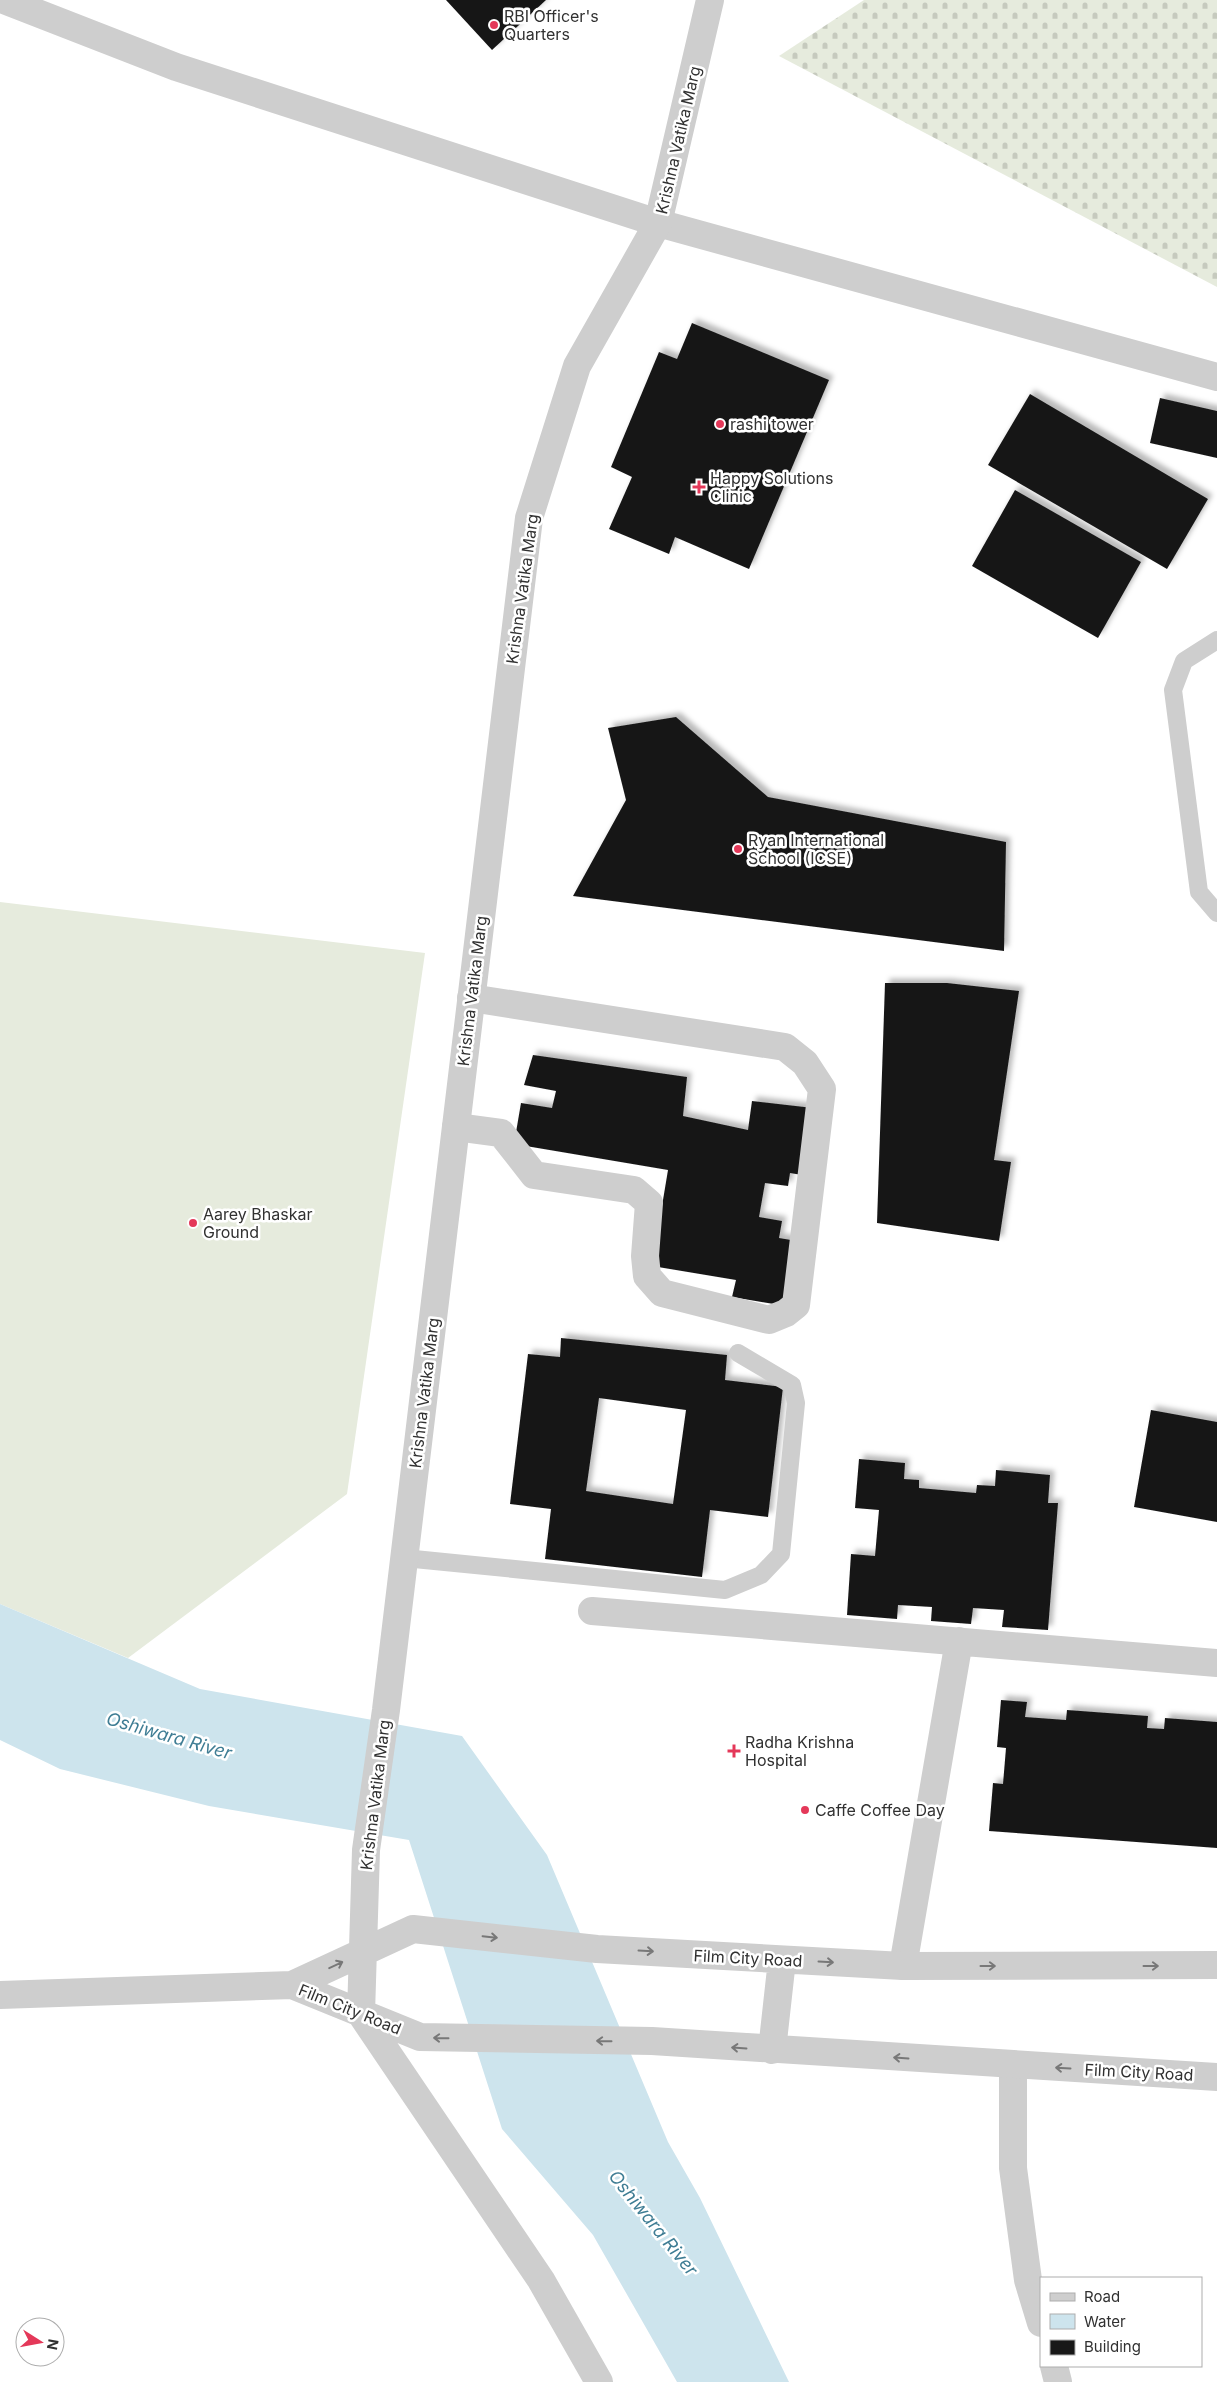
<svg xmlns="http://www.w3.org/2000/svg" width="1217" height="2382" viewBox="0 0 1217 2382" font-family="Inter,sans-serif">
	<defs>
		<pattern id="cemetery-stones" width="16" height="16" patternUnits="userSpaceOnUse" patternTransform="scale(1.25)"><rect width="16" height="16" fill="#e6ebdd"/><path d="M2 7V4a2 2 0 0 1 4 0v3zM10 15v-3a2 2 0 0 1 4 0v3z" fill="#c6cabe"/></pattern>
		<filter id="shadow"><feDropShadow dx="4.5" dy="-4.5" stdDeviation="2.5" flood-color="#0004"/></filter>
	</defs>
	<rect width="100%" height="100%" fill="#fff"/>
	<path fill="url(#cemetery-stones)" d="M864 0H1217V287L779 56Z"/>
	<path fill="#e6ebdd" d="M0 902 425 953 347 1494 128 1658 0 1604Z"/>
	<path fill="#cde4ed" d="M0 1604 200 1689 462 1736 547 1855 668 2142 700 2198 789 2382H677L593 2235 502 2129 409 1840 209 1806 60 1769 0 1740Z"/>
	<path fill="#181818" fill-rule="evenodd" filter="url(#shadow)" d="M446 0H546L492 50Z
		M692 323 829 380 749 569 675 537 669 554 609 529 632 477 611 467 659 352 677 359Z
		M1030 394 1208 499 1167 569 988 465Z
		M1160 398 1217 411V458L1150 443Z
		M1015 490 1141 562 1098 638 972 566Z
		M676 717 768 797 1006 842 1004 951 573 896 626 800 608 728Z
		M885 983H947L1019 991 994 1160 1011 1162 999 1241 877 1223Z
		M533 1055 687 1077 683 1116 748 1130 752 1101 813 1108 802 1175 790 1173 788 1186 765 1183 759 1217 782 1221 779 1238 797 1241 786 1306 732 1297 736 1280 652 1266 668 1170 514 1144 521 1103 552 1108 556 1091 524 1085Z
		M561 1338 727 1355 725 1380 783 1387 768 1517 710 1510 702 1577 545 1559 551 1509 510 1504 528 1354 560 1357ZM599 1398 686 1410 673 1504 586 1491Z
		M1151 1410 1217 1422V1522L1134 1507Z
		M859 1459 905 1463 904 1479 919 1480V1488L976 1493 977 1485 995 1486 996 1470 1050 1475 1048 1503H1058L1048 1630 1002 1627 1004 1610 973 1608 971 1624 931 1621 932 1607 898 1605 897 1619 847 1615 851 1554 875 1556 879 1510 855 1508Z
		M1001 1700 1027 1702 1025 1717 1066 1720 1067 1710 1148 1716 1147 1728 1164 1729 1165 1718 1217 1722V1848L989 1831 993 1783 1003 1784 1006 1748 997 1747Z"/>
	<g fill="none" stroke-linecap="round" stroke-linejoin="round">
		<path stroke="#cecece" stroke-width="18" d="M1217 640 1184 661 1173 690 1199 892 1217 913
			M404 1558 725 1590 761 1575 781 1554 796 1403 792 1385 738 1353"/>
		<path stroke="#cecece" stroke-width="28" d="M658 223 1217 377
			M456 1127 501 1133 534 1175 634 1190 649 1203 645 1256 647 1276 662 1293 769 1320 786 1313 796 1305 822 1089 805 1063 785 1047 471 998
			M592 1611 1217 1663
			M903 1966 959 1641
			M1013 2065V2168L1028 2280 1041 2323
			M1054 2366 1058 2382"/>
		<path stroke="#cecece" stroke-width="28" d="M4 0 176 67 658 223
			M292 1985 420 2037 652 2041 1217 2077
			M0 1995 292 1985 413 1929 597 1949 903 1966 1217 1965
			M772 2050 782 1960
			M599 2382 541 2280 361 2014 366 1850 386 1710 529 518 577 366 658 223 710 0"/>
	</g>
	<defs><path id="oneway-shaft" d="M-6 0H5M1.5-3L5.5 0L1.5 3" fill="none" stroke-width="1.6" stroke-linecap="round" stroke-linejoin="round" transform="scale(1.25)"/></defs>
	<g stroke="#787878">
		<use href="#oneway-shaft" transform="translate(490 1937) rotate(6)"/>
		<use href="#oneway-shaft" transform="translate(646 1951) rotate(3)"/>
		<use href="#oneway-shaft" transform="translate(826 1962) rotate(3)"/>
		<use href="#oneway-shaft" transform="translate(336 1965) rotate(-25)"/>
		<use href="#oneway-shaft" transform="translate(988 1966)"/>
		<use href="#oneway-shaft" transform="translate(1151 1966)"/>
		<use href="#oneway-shaft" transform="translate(441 2038) rotate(-179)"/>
		<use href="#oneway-shaft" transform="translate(604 2041) rotate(-179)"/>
		<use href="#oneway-shaft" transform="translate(739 2048) rotate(-176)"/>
		<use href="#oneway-shaft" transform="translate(901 2058) rotate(-176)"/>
		<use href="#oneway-shaft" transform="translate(1063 2068) rotate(-177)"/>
	</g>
	<g fill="#e43859" stroke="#fff" stroke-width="2">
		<circle cx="494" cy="25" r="5"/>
		<circle cx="720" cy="424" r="5"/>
		<path d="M696.5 479.5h5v5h5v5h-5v5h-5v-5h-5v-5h5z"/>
		<circle cx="738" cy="849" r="5"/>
		<circle cx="193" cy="1223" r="5"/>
		<path d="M731.5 1743.5h5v5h5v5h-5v5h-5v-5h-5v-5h5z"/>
		<circle cx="805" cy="1810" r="5"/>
	</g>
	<g text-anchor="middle" stroke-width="5" stroke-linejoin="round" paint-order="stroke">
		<g font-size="16" fill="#313131" stroke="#fff" text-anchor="start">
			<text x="504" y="22">RBI Officer's<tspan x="504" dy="18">Quarters</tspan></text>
			<text x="730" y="430">rashi tower</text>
			<text x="710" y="484">Happy Solutions<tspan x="710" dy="18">Clinic</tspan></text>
			<text x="748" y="846">Ryan International<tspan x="748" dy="18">School (ICSE)</tspan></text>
			<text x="203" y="1220">Aarey Bhaskar<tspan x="203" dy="18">Ground</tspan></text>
			<text x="745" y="1748">Radha Krishna<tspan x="745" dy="18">Hospital</tspan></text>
			<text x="815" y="1816">Caffe Coffee Day</text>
		</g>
		<g font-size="16" fill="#313131" stroke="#fff">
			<text transform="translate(678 140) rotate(-77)" y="6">Krishna Vatika Marg</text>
			<text transform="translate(522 589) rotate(-82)" y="6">Krishna Vatika Marg</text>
			<text transform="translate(472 991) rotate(-83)" y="6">Krishna Vatika Marg</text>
			<text transform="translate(424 1393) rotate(-83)" y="6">Krishna Vatika Marg</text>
			<text transform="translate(375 1795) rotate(-83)" y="6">Krishna Vatika Marg</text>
			<text transform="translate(748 1958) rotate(3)" y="6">Film City Road</text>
			<text transform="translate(350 2009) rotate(22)" y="6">Film City Road</text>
			<text transform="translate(1139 2072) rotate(3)" y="6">Film City Road</text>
		</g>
		<g font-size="18" font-style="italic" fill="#3f7d94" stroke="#fff">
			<text transform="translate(169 1736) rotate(16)" y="6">Oshiwara River</text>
			<text transform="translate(653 2223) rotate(51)" y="6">Oshiwara River</text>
		</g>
	</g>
	<rect x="1040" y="2277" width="162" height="90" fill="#ffffff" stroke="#adadad"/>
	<rect x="1050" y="2293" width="25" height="8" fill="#cecece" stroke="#adadad"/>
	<text x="1084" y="2302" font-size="15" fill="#313131">Road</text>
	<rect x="1050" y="2314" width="25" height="15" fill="#cde4ed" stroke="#adadad"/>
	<text x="1084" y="2327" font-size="15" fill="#313131">Water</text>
	<rect x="1050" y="2340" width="25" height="15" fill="#181818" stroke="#adadad"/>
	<text x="1084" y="2352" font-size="15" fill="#313131">Building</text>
	<g transform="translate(40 2342) rotate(101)"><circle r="24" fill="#ffffff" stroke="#adadad"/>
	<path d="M0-4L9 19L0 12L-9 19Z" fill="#e43859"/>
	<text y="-8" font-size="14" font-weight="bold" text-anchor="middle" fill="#313131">N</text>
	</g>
</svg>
